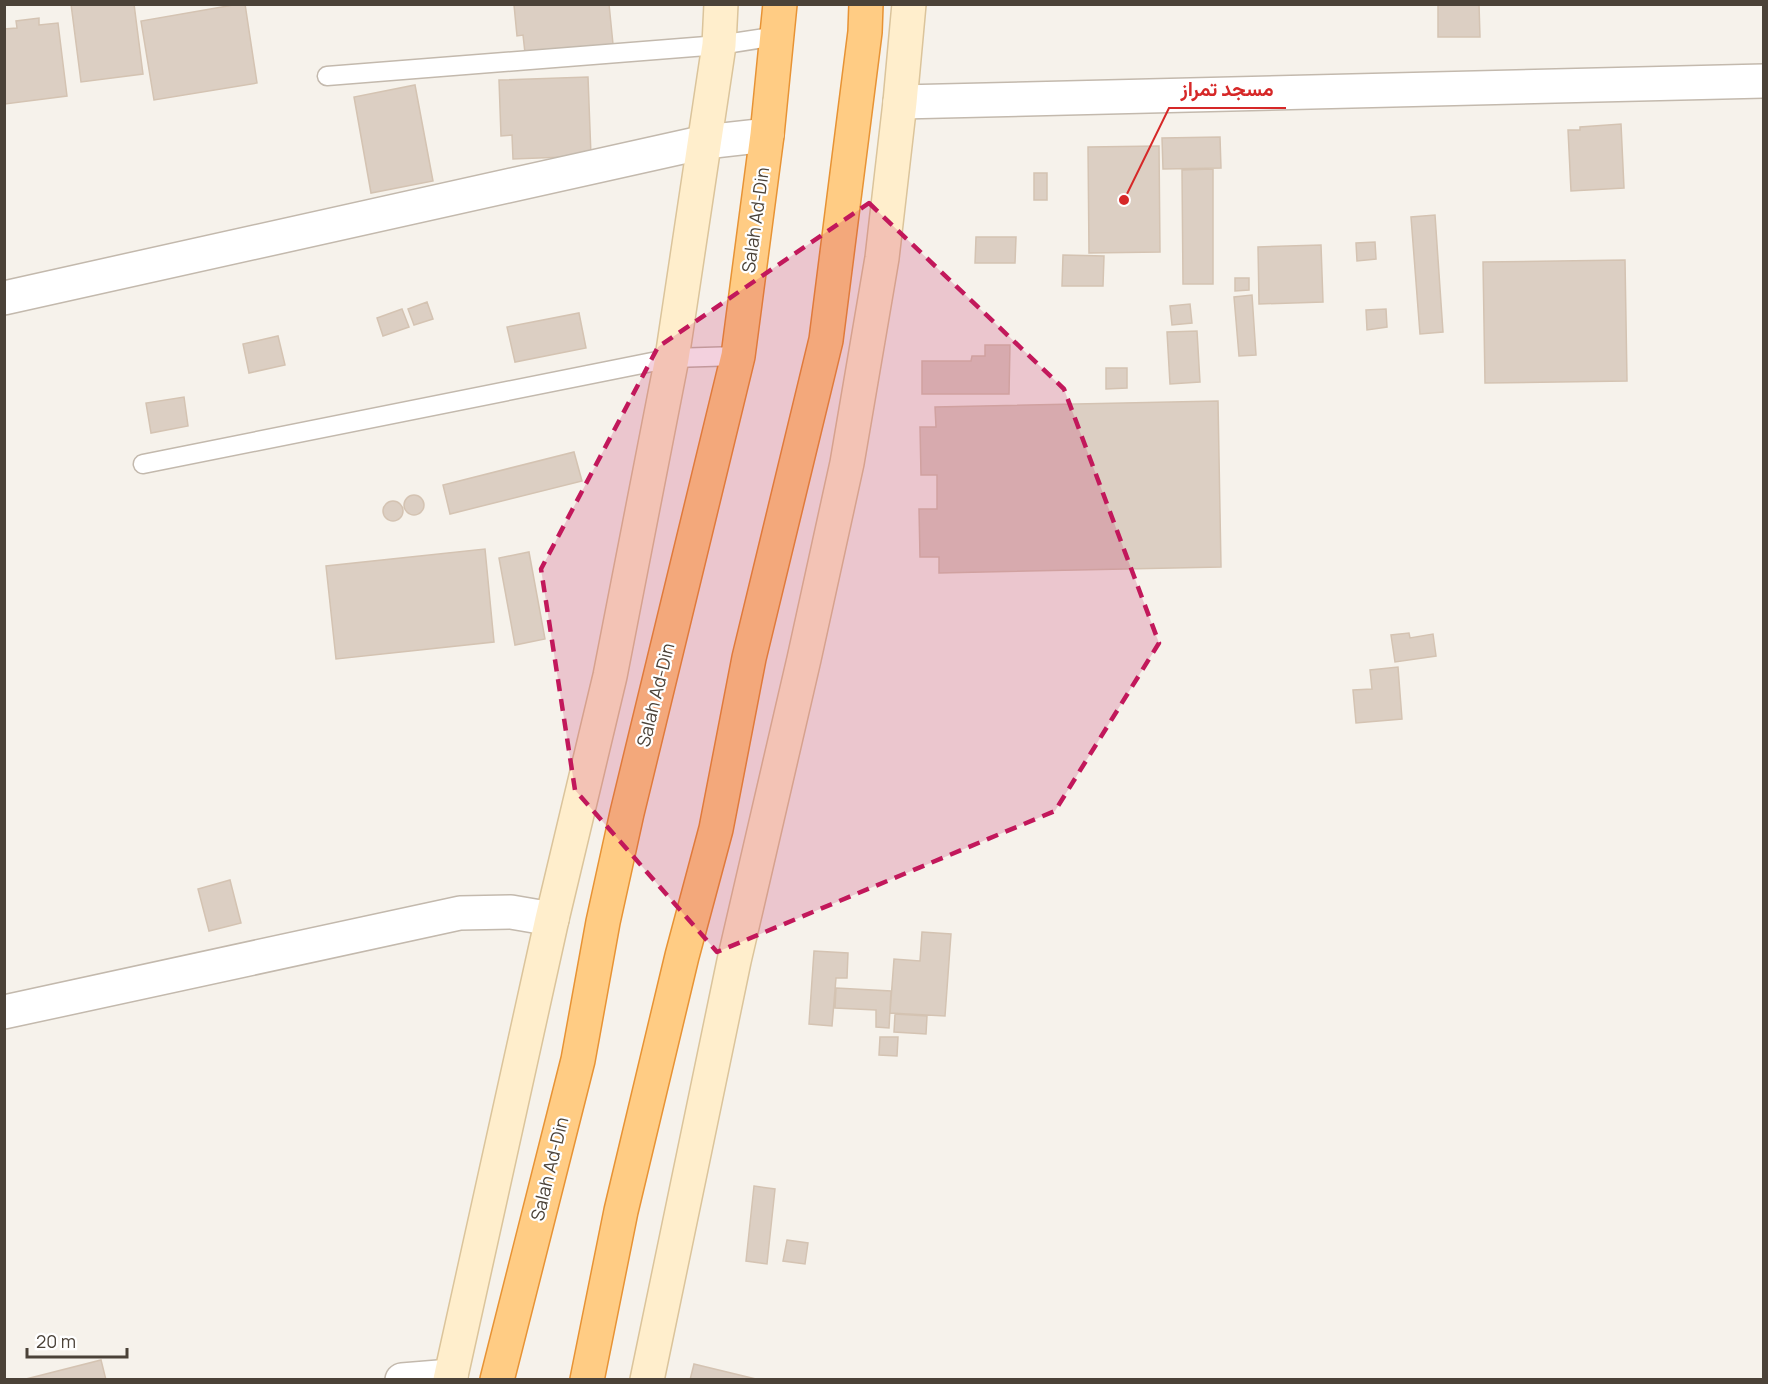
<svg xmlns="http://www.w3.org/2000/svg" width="1768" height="1384" viewBox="0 0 1768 1384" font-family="Manrope,Vazirmatn,sans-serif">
	<rect width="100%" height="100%" fill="#f6f2eb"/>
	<path fill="#dccfc3" stroke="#d4c3b2" stroke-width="1.5" d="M71 4H134L143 74 81 82Z
		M239 4H245L257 83 154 100 141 21Z
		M609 4 613 44 525 53 523 35 517 36 514 5Z
		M1438 4H1479L1480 37H1438Z
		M39 18V25L58 23 67 96 5 104 4 29 17 28 16 21Z
		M588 77 591 156 513 159 512 135 501 136 499 80Z
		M415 85 433 181 371 193 354 97Z
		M1621 124 1624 188 1571 191 1568 130H1580V127Z
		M1220 137 1221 168 1163 169 1162 138Z
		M1159 146 1160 252 1089 253 1088 147Z
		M1213 169V284H1183L1182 170Z
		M1034 173H1047V200H1034Z
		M1435 215 1443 332 1420 334 1411 217Z
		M976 237H1016L1015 263H975Z
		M1375 242 1376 259 1357 261 1356 243Z
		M1321 245 1323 302 1259 304 1258 247Z
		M1063 255 1104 256 1103 286H1062Z
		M1625 260 1627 381 1485 383 1483 262Z
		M1235 278H1249V290L1235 291Z
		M1252 295 1256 355 1239 356 1234 297Z
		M427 302 433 319 414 325 408 309Z
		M1190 304 1192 323 1172 325 1170 306Z
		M402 309 409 327 383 336 377 318Z
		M1386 309 1387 327 1367 330 1366 310Z
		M579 313 586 348 515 362 507 327Z
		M1197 331 1200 382 1170 384 1167 332Z
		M278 336 285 365 249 373 243 344Z
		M985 345H1010L1009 394H922V361H971L972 356H985Z
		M1106 368H1127V388L1106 389Z
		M184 397 188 426 151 433 146 403Z
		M1218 401 1221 567 939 573V557H920L919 509H937V475H921L920 427H936L935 407Z
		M574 452 582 481 450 514 443 485Z
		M404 505a10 10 0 1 1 20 0a10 10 0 1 1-20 0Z
		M383 511a10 10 0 1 1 20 0a10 10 0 1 1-20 0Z
		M485 549 494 642 336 659 326 566Z
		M529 552 545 639 515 645 499 558Z
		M1409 633 1410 638 1433 634 1436 656 1395 662 1391 635Z
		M1398 667 1402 719 1356 723 1353 690 1372 689 1370 670Z
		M230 880 241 923 209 931 198 889Z
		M922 932 951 934 945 1016 890 1013 894 959 920 961Z
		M814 951 848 953 847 978H836L832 1026 809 1024Z
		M836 988 891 991 889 1028 876 1027V1010L835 1008Z
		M895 1014 927 1016 926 1034 894 1032Z
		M880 1037H898L897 1056 879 1055Z
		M754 1186 775 1189 767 1264 746 1261Z
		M787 1240 808 1243 805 1264 783 1261Z
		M101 1360 106 1380 26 1379Z
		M694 1364 760 1380H690Z"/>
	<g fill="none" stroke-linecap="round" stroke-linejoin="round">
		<g stroke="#c3b9ad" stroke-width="21">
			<path id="service" d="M327 76 719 45 777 36
				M143 464 672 358 738 356"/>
		</g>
		<g stroke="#c3b9ad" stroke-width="36">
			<path id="minor" d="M900 102 1764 81
				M4 298 705 142 767 135
				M402 1380 451 1376"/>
		</g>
		<g stroke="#c3b9ad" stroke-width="36">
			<path id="tertiary" d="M4 1012 460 913 511 912 552 919"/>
		</g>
		<g stroke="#dbc49b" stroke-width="36">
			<path id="secondary" d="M450 1380 552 919 610 676 672 358 719 45 721 4
				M647 1380 734 961 804 659 847 463 882 258 900 102 909 4"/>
		</g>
		<g stroke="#e79335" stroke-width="36">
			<path id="trunk" d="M497 1380 578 1060 603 922 627 813 738 356 767 135 780 4
				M587 1380 621 1211 682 956 716 829 749 658 826 340 865 32 866 4"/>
		</g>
		<use href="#service" stroke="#fff" stroke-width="18"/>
		<use href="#minor" stroke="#fff" stroke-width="33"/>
		<use href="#tertiary" stroke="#fff" stroke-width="33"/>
		<use href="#secondary" stroke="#fec" stroke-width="33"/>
		<use href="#trunk" stroke="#ffcc84" stroke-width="33"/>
	</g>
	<path fill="#c2185b" fill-opacity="0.2" stroke="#c2185b" stroke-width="4.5" stroke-dasharray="12 8" stroke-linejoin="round" d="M869 203 1064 389 1159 643 1055 811 717 952 575 790 541 569 658 347Z"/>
	<g text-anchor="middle" stroke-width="4.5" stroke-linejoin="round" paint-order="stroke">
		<g font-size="18" fill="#4b4238" stroke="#fff">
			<text transform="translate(756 220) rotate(-82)" y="6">Salah Ad-Din</text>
			<text transform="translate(656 695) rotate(-76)" y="6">Salah Ad-Din</text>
			<text transform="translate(550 1169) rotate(-76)" y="6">Salah Ad-Din</text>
		</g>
	</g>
	<path fill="none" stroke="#d62828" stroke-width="2" d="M1124 200L1169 108H1286"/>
	<circle fill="#d62828" stroke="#fff" stroke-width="2" cx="1124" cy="200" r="6"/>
	<g font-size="20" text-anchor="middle" font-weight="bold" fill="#d62828" stroke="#fff" stroke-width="4.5" stroke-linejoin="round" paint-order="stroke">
		<text x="1227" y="96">مسجد تمراز</text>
	</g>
	<rect width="1768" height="1384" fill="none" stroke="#4b4238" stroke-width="12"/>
	<path d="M27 1348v9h100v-9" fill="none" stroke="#4b4238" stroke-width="3"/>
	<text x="36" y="1348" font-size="18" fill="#4b4238" stroke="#ffffff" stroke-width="4.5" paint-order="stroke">20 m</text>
</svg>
